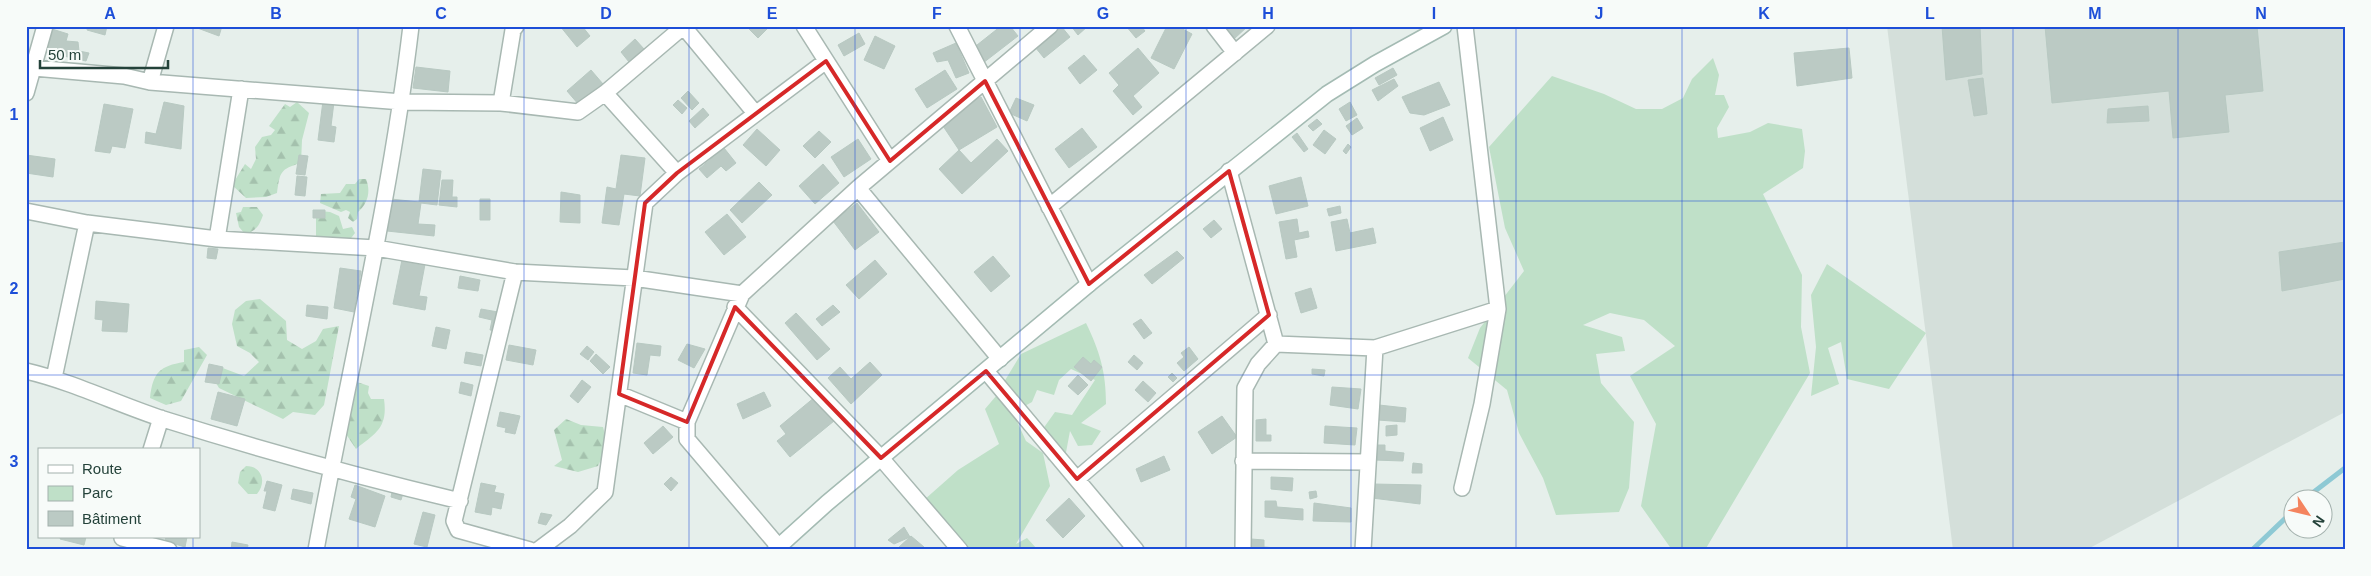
<svg xmlns="http://www.w3.org/2000/svg" width="2371" height="576" viewBox="0 0 2371 576" font-family="Arial,sans-serif">
	<defs>
		<pattern id="forest-firs" width="22" height="20" patternUnits="userSpaceOnUse" patternTransform="scale(1.25)"><rect width="22" height="20" fill="#bfe0c8"/><path d="M5 1l3.5 6h-7zM16 11l3.5 6h-7z" fill="#a4c1ad"/></pattern>
	</defs>
	<rect width="100%" height="100%" fill="#e6efeb"/>
	<path fill="#d4dfda" d="M1887 26H2345V412L2086 550H1953Z"/>
	<path fill="#bfe0c8" d="M1713 58 1719 75 1715 95H1724L1729 107 1717 128 1718 138 1750 132 1768 123 1802 129 1805 151 1803 168 1763 194 1802 275 1801 327 1810 373 1705 550H1672L1641 506 1656 424 1630 376 1675 346 1644 320 1610 313 1583 325 1622 337 1625 351 1596 354 1601 383 1634 422 1629 488 1619 512 1556 515 1543 478 1519 433 1507 390 1468 358 1480 328 1524 271 1505 228 1489 147 1552 76 1604 94 1636 109H1662L1683 98 1692 79Z
		M1827 264 1926 333 1889 389 1847 379 1841 342 1828 348 1839 384 1811 396 1816 347 1811 295Z
		M1086 323C1100 352 1106 372 1106 404L1081 423 1101 431 1092 445 1078 446 1070 431 1064 463 1048 460 1040 433 1055 412 1072 415 1095 380 1071 369 1059 380 1054 395 1037 390 1032 402 1023 407 1004 382 1021 354Z
		M1002 389 1026 441 1043 453 1050 486 1016 544 1027 538 1038 550H965L924 500 958 470 999 444 985 409Z"/>
	<path fill="url(#forest-firs)" d="M297 102 309 113 302 140 301 163C280 169 280 172 277 193L266 197 246 198 232 185 245 164 251 169 256 159 255 147 262 137 271 135 275 130 269 126 285 104 290 107Z
		M359 179H366C371 191 368 203 358 212L357 219 353 222 348 218 350 212 346 210 341 212 320 203 321 194 340 193 346 184H355Z
		M243 207H257L263 215C259 226 257 230 245 234L239 227 236 213 241 212Z
		M320 211 330 212 339 216 343 229 352 227 355 233 345 246 316 237V216Z
		M260 299 286 321 287 340 302 349 316 341 323 329 339 326 324 405 315 415 293 412 283 419 219 388 213 378 220 367 244 376 259 362 250 353 237 346 232 324 235 310 246 301Z
		M199 347 207 355 181 401 166 405 150 398C153 372 160 366 184 362V350Z
		M345 378 369 386 368 393 371 399H384C388 428 376 433 356 449L334 416 338 389Z
		M566 419 581 425 603 427 608 446 598 466 578 472 554 466 562 460 554 430Z
		M246 466C262 466 267 482 257 494H248L238 483 240 472Z"/>
	<g fill="none" stroke-linecap="round" stroke-linejoin="round">
		<path stroke="#8ec9d4" stroke-width="5" d="M2306 498 2345 468
			M2252 550 2294 510"/>
	</g>
	<path fill="#bbcac4" stroke="#b8c9c2" d="M88 26H107L105 35 87 30Z
		M192 26H222L219 36Z
		M560 26H582L590 36 577 47Z
		M746 26H770L758 38Z
		M1001 26H1010L1018 36 983 63 972 49Z
		M1061 26 1070 37 1044 58 1035 47Z
		M1071 26H1088L1078 35Z
		M1126 26H1141L1145 31 1136 38Z
		M1167 26H1177L1192 34 1174 69 1151 58Z
		M1222 26H1248L1234 39Z
		M1942 26H1980L1982 74 1946 80Z
		M2045 26H2257L2263 91 2225 95 2229 132 2173 138 2169 91 2052 103Z
		M52 29 68 34 66 41 78 42 79 51 89 53 86 61 46 52Z
		M859 33 865 44 844 56 838 45Z
		M875 36 895 46 884 69 864 60Z
		M635 39 644 49 629 62 621 52Z
		M956 43 969 73 956 78 948 60 937 62 933 53Z
		M1138 48 1159 73 1133 96 1142 107 1133 115 1113 91 1119 85 1109 73Z
		M1849 48 1852 78 1797 86 1794 53Z
		M1084 55 1097 70 1080 84 1068 68Z
		M416 67 450 71 448 92 413 88Z
		M1393 68 1397 75 1379 85 1375 78Z
		M591 70 603 84 579 105 567 91Z
		M945 70 957 89 927 108 915 89Z
		M1983 78 1987 114 1974 116 1968 80Z
		M1394 79 1398 86 1378 101 1372 90Z
		M1439 82 1450 105 1424 115 1410 113 1402 97Z
		M688 91 699 103 692 110 681 98Z
		M981 97 997 127 959 150 939 120Z
		M1016 98 1034 105 1027 121 1009 113Z
		M678 100 687 108 682 114 673 105Z
		M323 101 334 102 331 126 336 127 334 142 318 140Z
		M164 102 184 106 181 149 145 143 146 132 156 134Z
		M1350 102 1357 115 1346 121 1339 109Z
		M104 104 133 109 125 148 112 146 110 153 95 151Z
		M2148 106 2149 121 2107 123 2108 109Z
		M703 108 709 115 695 128 689 121Z
		M1443 117 1453 140 1430 151 1420 128Z
		M1357 118 1363 128 1352 135 1346 126Z
		M1317 119 1322 124 1313 131 1308 126Z
		M1082 128 1097 147 1069 168 1055 149Z
		M757 129 780 150 766 166 743 145Z
		M1324 130 1336 139 1325 154 1313 145Z
		M819 131 831 142 815 158 803 146Z
		M1297 133 1308 149 1304 152 1292 137Z
		M858 139 871 159 844 177 831 157Z
		M997 139 1008 151 962 194 939 169 959 150 971 163Z
		M1348 144 1351 147 1346 154 1343 151Z
		M724 148 736 163 726 171 721 166 707 178 699 169Z
		M26 155 55 159 53 177 26 173Z
		M299 155 308 156 305 175 296 174Z
		M621 155 645 158 640 196 624 194 619 225 602 223 607 187 616 189Z
		M823 164 839 183 815 204 799 186Z
		M423 169 441 171 437 205 421 203 418 224 435 225 434 236 387 231 391 199 419 202Z
		M297 176 307 177 305 196 295 195Z
		M1301 177 1308 206 1276 214 1269 186Z
		M442 180H453L452 197H457V207L439 205Z
		M759 182 772 195 742 223 730 210Z
		M561 192 580 195V223L560 222Z
		M480 199H490V220H480Z
		M857 203 879 232 855 250 833 221Z
		M1340 206 1341 213 1329 216 1327 209Z
		M313 210H325V218H313Z
		M727 214 746 237 724 255 705 232Z
		M1297 219 1299 233 1308 231 1309 237 1294 240 1297 257 1286 259 1279 222Z
		M1347 219 1350 233 1373 228 1376 243 1336 251 1331 222Z
		M1214 220 1222 229 1211 238 1203 229Z
		M2345 242V279L2282 291 2279 252Z
		M208 248 218 249 216 259 207 258Z
		M1177 251 1184 258 1152 284 1144 275Z
		M403 255 426 259 419 296 427 297 425 310 393 304Z
		M993 256 1010 276 991 292 974 272Z
		M875 260 887 274 859 299 846 285Z
		M340 268 361 271 354 312 334 308Z
		M460 276 480 280 478 291 458 288Z
		M1311 288 1317 308 1301 313 1295 293Z
		M96 301 129 304 127 332 102 331 103 320 95 319Z
		M307 305 328 307 327 319 306 316Z
		M833 305 840 312 822 326 816 319Z
		M481 309 498 312 496 321 479 317Z
		M796 313 830 349 817 360 785 323Z
		M1141 319 1152 333 1144 339 1133 324Z
		M492 320 500 321 498 331 490 330Z
		M436 327 450 330 446 349 432 346Z
		M637 343 661 346 660 356 650 355 647 375 633 373Z
		M687 344 705 349 694 368 678 360Z
		M509 345 536 350 533 365 506 360Z
		M587 346 594 352 588 360 580 354Z
		M1189 347 1198 359 1184 371 1177 363 1184 357 1181 353Z
		M466 352 483 355 481 366 464 363Z
		M596 354 610 367 603 374 590 361Z
		M1134 355 1143 363 1137 370 1128 362Z
		M1083 357 1091 364 1094 360 1102 367 1091 381 1074 367Z
		M870 362 882 375 851 404 828 378 840 367 851 379Z
		M209 364 223 367 219 384 205 382Z
		M1312 369 1325 370 1324 376 1312 374Z
		M1172 373 1177 378 1173 382 1168 377Z
		M1078 375 1088 385 1078 395 1068 386Z
		M582 380 591 387 578 403 570 396Z
		M1143 381 1156 393 1148 402 1135 390Z
		M461 382 473 385 471 396 459 393Z
		M1332 387 1361 389 1358 409 1330 405Z
		M218 392 245 399 237 426 211 419Z
		M764 392 771 406 743 419 737 404Z
		M815 397 834 421 790 457 777 441 786 434 780 426Z
		M1379 405 1406 408 1405 422 1378 420Z
		M500 412 520 416 515 434 505 432 506 428 497 426Z
		M1222 416 1237 437 1212 454 1198 432Z
		M1266 419V435H1271V441H1256V420Z
		M1397 425V435L1386 436V426Z
		M663 426 673 437 653 454 644 443Z
		M1325 426 1357 428 1355 445 1324 443Z
		M1376 445H1385V451L1404 453 1403 461 1374 460Z
		M1164 456 1170 470 1141 482 1136 469Z
		M1413 463 1422 464V473H1412Z
		M671 477 678 483 671 491 664 484Z
		M1271 477 1293 478 1292 491 1271 489Z
		M267 481 282 485 275 511 263 508 267 491H264Z
		M481 483 496 486 494 492 504 494 501 509 492 507 491 515 475 512Z
		M1373 484 1421 485 1420 504 1372 498Z
		M355 485 385 496 375 527 349 519 356 499 351 497Z
		M393 488 404 490 401 500 391 497Z
		M293 489 313 493 311 504 291 499Z
		M1316 491 1317 497 1310 499 1309 492Z
		M1069 498 1085 516 1063 538 1046 520Z
		M1265 501H1276L1277 507 1303 509V520L1265 517Z
		M1314 503 1351 508V522L1313 521Z
		M423 512 435 515 427 547 414 544Z
		M541 513 552 515 546 525 538 523Z
		M904 527 910 537 894 544 888 540Z
		M911 536 924 547 922 550H900L898 548Z
		M61 537H86L84 545 60 539Z
		M166 537H187L185 547 165 541Z
		M1251 539 1264 540V547L1303 550H1250Z
		M232 542 248 545 247 550H231Z"/>
	<g fill="none" stroke-linecap="round" stroke-linejoin="round">
		<g stroke="#a8b8b2" stroke-width="18">
			<path id="street" d="M683 26 755 113
				M804 26 890 161
				M957 26 1089 284
				M1214 26 1235 53
				M34 68 124 76 150 82 402 102 501 103 578 112 605 93 684 26
				M150 82 166 26
				M26 93 45 26
				M605 93 677 173
				M501 103 513 30 516 26
				M1229 171 1276 344
				M858 188 1000 359
				M1049 207 1267 26
				M26 211 87 223 217 239 376 248 515 272 634 278 742 294
				M217 239 241 89
				M515 272 454 521 458 530 530 550
				M735 307 881 458 960 550
				M1276 344 1375 348 1498 309
				M26 371C73 382 117 404 163 419 261 450 360 477 460 501
				M986 371 1136 550
				M54 378 87 223
				M619 394 687 422
				M151 450 161 418
				M1243 461 1368 462
				M1077 479 1269 315
				M1462 488 1482 404 1498 309 1465 26
				M122 538 169 550
				M779 547 687 439V422L742 294 858 188 1050 26
				M316 550C348 375 390 203 411 26
				M538 550 570 526 605 492 645 203 677 173 826 61
				M1243 550 1245 388 1258 364 1276 344
				M1363 550 1375 348"/>
		</g>
		<g stroke="#a4bbb3" stroke-width="18">
			<path id="secondary" d="M775 550 827 503 1089 284 1327 94 1375 64 1444 26"/>
		</g>
		<use href="#street" stroke="#fff" stroke-width="15"/>
		<use href="#secondary" stroke="#fff" stroke-width="15"/>
	</g>
	<path fill="none" stroke="#d62828" stroke-width="4" stroke-linejoin="round" d="M826 61 890 161 985 81 1089 284 1229 171 1269 315 1077 479 986 371 881 458 735 307 687 422 619 394 645 203 677 173Z"/>
	<path fill="none" stroke="#1d4ed8" stroke-width="1" stroke-opacity="0.55" d="M193 26V450M358 26V550M524 26V550M689 26V550M855 26V550M1020 26V550M1186 26V550M1351 26V550M1516 26V550M1682 26V550M1847 26V550M2013 26V550M2178 26V550M26 201H2345M26 375H2345M193 537V550"/>
	<rect width="2371" height="576" fill="none" stroke="#f7fbf9" stroke-width="55"/>
	<rect x="38" y="448" width="162" height="90" fill="#f7fbf9" stroke="#a3b1ad"/>
	<rect x="48" y="465" width="25" height="8" fill="#ffffff" stroke="#a3b1ad"/>
	<text x="82" y="474" font-size="15" fill="#24423a">Route</text>
	<rect x="48" y="486" width="25" height="15" fill="#bfe0c8" stroke="#a3b1ad"/>
	<text x="82" y="498" font-size="15" fill="#24423a">Parc</text>
	<rect x="48" y="511" width="25" height="15" fill="#bbcac4" stroke="#a3b1ad"/>
	<text x="82" y="524" font-size="15" fill="#24423a">Bâtiment</text>
	<g transform="translate(2308 514) rotate(125)"><circle r="24" fill="#f7fbf9" stroke="#a3b1ad"/>
	<path d="M0-4L9 19L0 12L-9 19Z" fill="#f4845f"/>
	<text y="-8" font-size="14" font-weight="bold" text-anchor="middle" fill="#24423a">N</text>
	</g>
	<path d="M40 60v8h128v-8" fill="none" stroke="#24423a" stroke-width="2.5"/>
	<text x="48" y="60" font-size="15" fill="#24423a" stroke="#f7fbf9" stroke-width="4" paint-order="stroke">50 m</text>
	<rect x="28" y="28" width="2316" height="520" fill="none" stroke="#1d4ed8" stroke-width="2"/>
	<g font-size="16" text-anchor="middle" font-weight="bold" fill="#1d4ed8">
		<text x="110" y="19">A</text>
		<text x="276" y="19">B</text>
		<text x="441" y="19">C</text>
		<text x="606" y="19">D</text>
		<text x="772" y="19">E</text>
		<text x="937" y="19">F</text>
		<text x="1103" y="19">G</text>
		<text x="1268" y="19">H</text>
		<text x="1434" y="19">I</text>
		<text x="1599" y="19">J</text>
		<text x="1764" y="19">K</text>
		<text x="1930" y="19">L</text>
		<text x="2095" y="19">M</text>
		<text x="2261" y="19">N</text>
		<text x="14" y="120">1</text>
		<text x="14" y="294">2</text>
		<text x="14" y="467">3</text>
	</g>
</svg>
